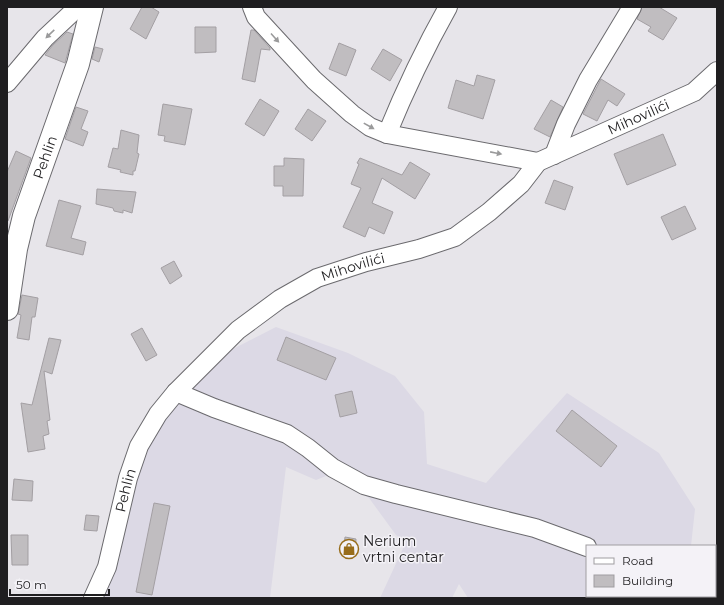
<svg xmlns="http://www.w3.org/2000/svg" width="724" height="605" viewBox="0 0 724 605" font-family="Montserrat,sans-serif">
	<rect width="100%" height="100%" fill="#e7e5ea"/>
	<path fill="#dcd9e5" d="M276 327 348 353 395 376 424 412 427 464 486 483 567 393 659 453 695 509 691 546H587V596H591V598H468L459 584 452 598H380L406 542 396 535 369 498 331 474 316 480 286 467 270 598H100L119 561 140 452 162 414 229 351Z"/>
	<path fill="#c0bdc0" stroke="#a39fa3" d="M142 7H151L159 12 146 39 130 29Z
		M642 7H659L677 18 663 40 648 31 651 27 637 19Z
		M195 27H216V52L195 53Z
		M251 30H254L270 48V50L261 49 255 82 242 79Z
		M67 32 73 34 65 63 45 55 53 45Z
		M339 43 356 50 346 76 329 69Z
		M95 47 103 49 99 62 92 59Z
		M383 49 402 60 390 81 371 69Z
		M477 75 495 80 483 119 448 108 456 80 474 86Z
		M601 79 625 94 617 106 608 100 597 121 583 114Z
		M260 99 279 111 264 136 245 124Z
		M551 100 563 107 550 137 534 129Z
		M163 104 192 109 185 145 164 141 165 136 158 135Z
		M76 107 88 111 81 129 88 132 83 146 65 139Z
		M308 109 326 121 312 141 295 129Z
		M121 130 139 135 137 153 139 154 135 171H133V175L120 172 121 170 108 167 113 148 118 149Z
		M663 134 676 165 627 185 614 154Z
		M16 151 31 158 8 221 7 220V172Z
		M284 158 304 159 303 196H283V186H274V166H284Z
		M360 158 402 175 410 162 430 174 415 199 382 178 372 203 393 212 384 234 369 227 365 237 343 227 361 188 351 184 359 164 357 163Z
		M554 180 573 187 565 210 545 203Z
		M97 189 136 192 132 213 123 210V213L114 211 113 208 96 204Z
		M59 200 81 206 71 238 86 242 83 255 46 246Z
		M685 206 696 229 672 240 661 217Z
		M174 261 182 276 170 284 161 268Z
		M22 295 38 298 35 317H32L29 340 17 338 21 315 18 314Z
		M142 328 157 355 146 361 131 334Z
		M286 337 336 358 326 380 277 360Z
		M49 338 61 340 52 374 44 371 50 420 47 421 49 434 43 436 45 449 28 452 21 403 32 405Z
		M352 391 357 413 340 417 335 395Z
		M572 410 617 446 601 467 556 431Z
		M14 479 33 481 32 501 12 500Z
		M154 503 170 506 152 595 136 592Z
		M86 515 99 516 97 531 84 530Z
		M11 535H28V565H12Z
		M345 537 356 539 355 556 343 554Z"/>
	<g fill="none" stroke-linecap="round" stroke-linejoin="round">
		<g stroke="#6b6a6e" stroke-width="20">
			<g id="minor">
				<path d="M252 7 256 17 314 80 352 114 370 127 387 134 538 162"/>
				<path d="M7 83 45 38 78 7"/>
				<path d="M387 134C405 90 425 48 448 7"/>
				<path d="M554 155 566 124 588 80 632 7"/>
				<path d="M176 392 214 408 287 434 308 448 333 468 364 485 396 494 535 528 587 547"/>
				<path d="M715 562 717 561"/>
				<path id="s1" d="M93 598 107 567 128 478 139 446 158 414 176 392 238 330 280 299 317 278 366 262 419 249 455 237 489 212 521 184 538 162 694 92 717 71"/>
			</g>
		</g>
		<g stroke="#6b6a6e" stroke-width="24">
			<g id="major">
				<path id="s2" d="M7 309 16 249 24 216 78 64 92 7"/>
			</g>
		</g>
		<use href="#minor" stroke="#fff" stroke-width="18"/>
		<use href="#major" stroke="#fff" stroke-width="22"/>
	</g>
	<defs><path id="oneway-solid" d="M-6-.8H1V-3.2L6.5 0L1 3.2V.8H-6Z"/></defs>
	<g fill="#9a9a9b">
		<use href="#oneway-solid" transform="translate(50 34) rotate(136)"/>
		<use href="#oneway-solid" transform="translate(275 38) rotate(48)"/>
		<use href="#oneway-solid" transform="translate(369 126) rotate(29)"/>
		<use href="#oneway-solid" transform="translate(496 153) rotate(11)"/>
	</g>
	<defs>
		<g id="shop-ring" transform="scale(1)"><circle r="9.5" fill="#f4f2f7" stroke="#986d1b" stroke-width="1.5"/><path d="M-5-2.5h2.3a2.7 3.5 0 0 1 5.4 0H5L5.5 6h-11ZM-1.5-2.5h3a1.5 2.3 0 0 0-3 0Z" fill="#986d1b"/></g>
	</defs>
	<g fill-rule="evenodd">
		<use href="#shop-ring" x="349" y="549"/>
	</g>
	<g text-anchor="middle" stroke-width="3" stroke-linejoin="round" paint-order="stroke">
		<g font-size="14" fill="#1f1e20" stroke="#f4f2f7">
			<text dy="5" stroke="none"><textPath href="#s1" startOffset="774">Mihovilići</textPath></text>
			<text dy="5" stroke="none"><textPath href="#s2" startOffset="157">Pehlin</textPath></text>
			<text dy="5" stroke="none"><textPath href="#s1" startOffset="445">Mihovilići</textPath></text>
			<text dy="5" stroke="none"><textPath href="#s1" startOffset="113">Pehlin</textPath></text>
		</g>
		<g font-size="14" fill="#1f1e20" stroke="#f4f2f7" text-anchor="start">
			<text x="363" y="546">Nerium<tspan x="363" dy="16">vrtni centar</tspan></text>
		</g>
	</g>
	<rect width="724" height="605" fill="none" stroke="#1f1e20" stroke-width="16"/>
	<rect x="586" y="545" width="130" height="52" fill="#f4f2f7" stroke="#9f9da1"/>
	<rect x="594" y="558" width="20" height="6" fill="#ffffff" stroke="#9f9da1"/>
	<text x="622" y="565" font-size="12" fill="#1f1e20">Road</text>
	<rect x="594" y="575" width="20" height="12" fill="#c0bdc0" stroke="#9f9da1"/>
	<text x="622" y="585" font-size="12" fill="#1f1e20">Building</text>
	<path d="M10 589v6h99v-6" fill="none" stroke="#1f1e20" stroke-width="2"/>
	<text x="16" y="589" font-size="12" fill="#1f1e20" stroke="#f4f2f7" stroke-width="3" paint-order="stroke">50 m</text>
</svg>
